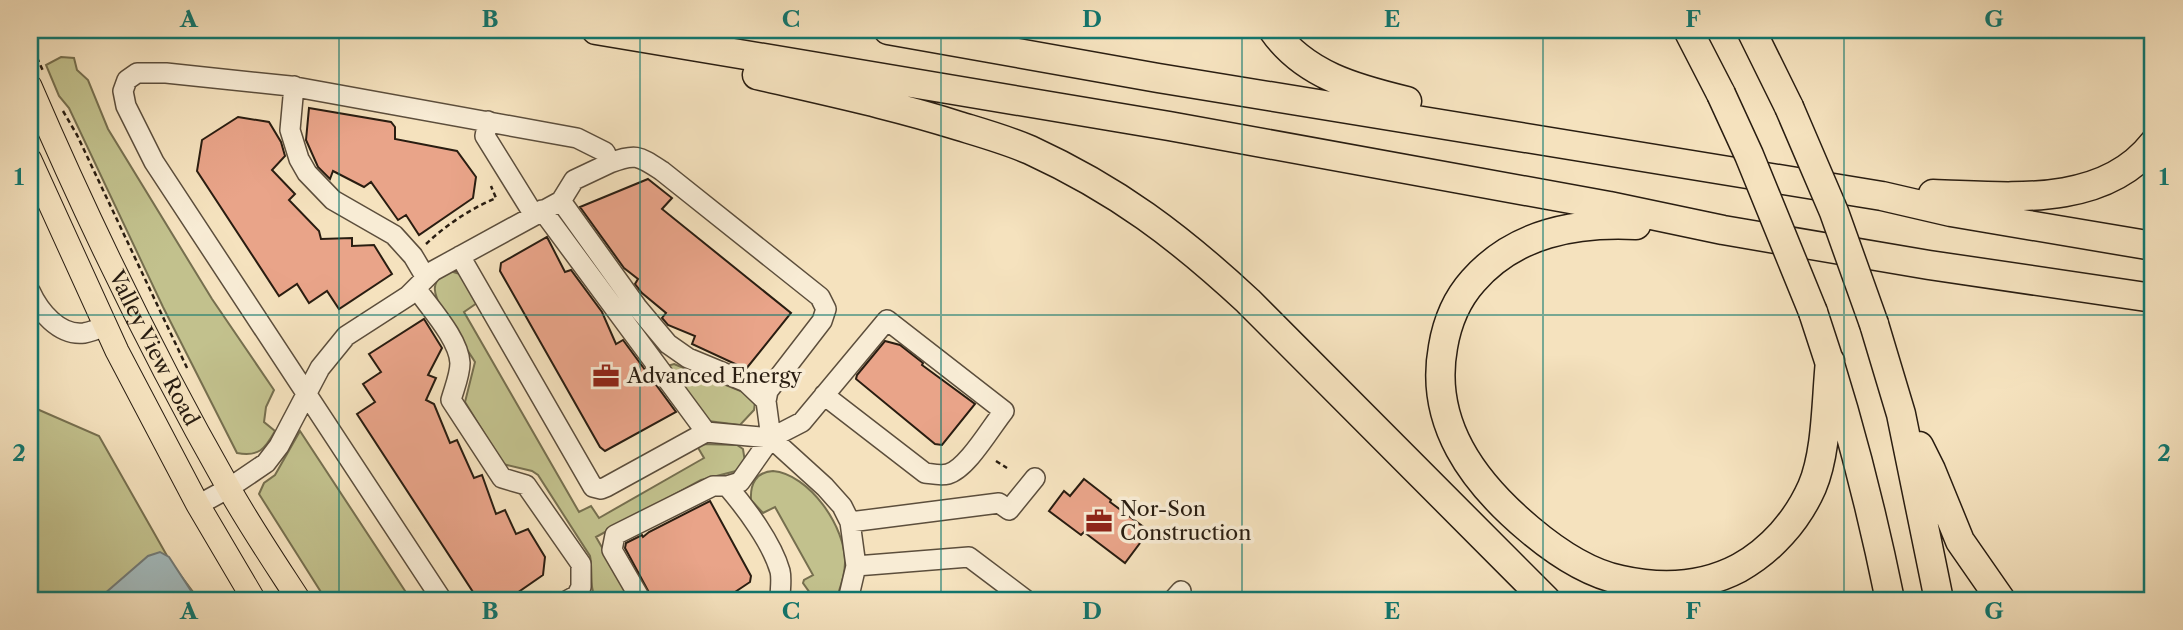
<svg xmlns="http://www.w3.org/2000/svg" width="2183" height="630" viewBox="0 0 2183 630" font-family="'Libre Caslon Text',serif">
	<rect width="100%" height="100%" fill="#f5e2be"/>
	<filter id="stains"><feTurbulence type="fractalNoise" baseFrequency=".00286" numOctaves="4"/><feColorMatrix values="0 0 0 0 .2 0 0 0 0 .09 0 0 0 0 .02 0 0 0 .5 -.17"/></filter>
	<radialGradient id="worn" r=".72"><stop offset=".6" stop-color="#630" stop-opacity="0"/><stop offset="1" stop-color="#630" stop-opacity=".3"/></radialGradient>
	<path fill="#c2c18d" stroke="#766f4f" stroke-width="2" d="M61 57 74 58 77 70 88 80 108 129 212 299 274 390 266 407 264 422 275 431C265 449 259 457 237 453L163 307 69 108 59 96 46 65Z
		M450 271 460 274 477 303 464 312 579 512 591 506 599 518 704 458 697 446 701 444 737 445 743 449 745 462 736 471 701 480 596 537 632 600H596C589 588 593 570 590 556L538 475 532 471 503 464 465 402 475 362C466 347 432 302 435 287 436 278 443 275 450 271Z
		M674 364 748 394 755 402 754 410 740 425 708 421 667 366Z
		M30 406 99 436 170 561 199 600H30Z
		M300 431 411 600H326L259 494 264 483 275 475Z
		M773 471C809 474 846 527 845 563 845 576 840 588 836 600H815L803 583 804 580 813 575 775 507 763 513 751 500C750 484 756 472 773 471Z"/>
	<path fill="#a2babd" stroke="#727b78" stroke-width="2" d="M160 552 169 557 197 600H103V595L148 556Z"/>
	<path fill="#e9a489" stroke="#291d11" stroke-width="2" d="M309 108 391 122 395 127V139L457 151 476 177 473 198 419 235 406 215 398 220 371 182 364 187 333 171 330 179 318 167 306 140Z
		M238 117 269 122 281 142 285 156 272 170 295 194 289 200 319 231 321 239 352 238V246L374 245 392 274 339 309 327 291 309 303 297 284 279 296 197 171 202 140Z
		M648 179 672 198 662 209 791 313 746 369 692 344 695 336 668 325 662 318 666 313 642 293 635 284 638 279 624 268 580 207Z
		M547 237 565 272 571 270 602 312 616 344 623 340 676 412 605 451 600 447 500 271 501 263Z
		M424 319 442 348 428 375 436 378 426 400 434 404 450 443 457 440 474 478 482 475 496 514 505 510 516 534 528 529 545 557 543 575 507 600 475 595 357 414 375 402 363 384 381 372 369 354Z
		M885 341 900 345 923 363 922 365 975 404 942 445 935 444 856 379 857 375Z
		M1084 479 1111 500 1110 502 1149 531 1125 563 1084 532 1081 535 1049 511 1064 491 1070 496Z
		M710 501 751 576 750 582 723 600H653L625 548 626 543 642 535 643 537 649 532Z"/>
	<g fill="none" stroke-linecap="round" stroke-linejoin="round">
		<g stroke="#5c4e3c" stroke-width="22">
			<path id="minor" d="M294 86 290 130 299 159 307 173 333 200 394 235 413 256 426 278
				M488 121 485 136 534 215
				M561 201 637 307 668 344 688 358 746 382 766 401
				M542 210 706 432
				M460 256 593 487 601 489 606 487 706 432 771 438
				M416 288C429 307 459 339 460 363 460 375 454 389 451 400L502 478 526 485 581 564V587L577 595 568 600
				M30 291C39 311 59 336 84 333 91 332 98 329 105 326
				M771 438 825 487 842 506 850 522 856 566 848 600
				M727 486C746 508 772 543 780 571 782 579 780 590 780 599
				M198 505 229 488 266 463 279 446 320 368 346 336 408 296 433 271 561 201 574 180 610 163
				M850 522 999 503 1009 510 1035 478
				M856 566 969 557 1026 600
				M442 600 154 162 126 106 123 91 127 80 137 73H166L290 86 577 138 605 152 610 163C636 153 639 156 662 171L820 297 826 309 822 321 768 391 766 401 771 438
				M641 600 612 550 615 535 713 486H727L740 482 771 438 802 422 887 320 1004 411C991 427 967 469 948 474 941 476 933 474 925 473L824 395
				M1173 600 1181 591"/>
		</g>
		<g stroke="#291d11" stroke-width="25">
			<g id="major">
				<path id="s1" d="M30 86C89 223 154 357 228 487 250 526 275 563 299 600"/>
				<path d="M30 160 117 351 198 505 254 600"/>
			</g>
		</g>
		<g stroke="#291d11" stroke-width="31">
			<path id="highway" d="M596 30 1169 126 1609 206 1723 230 1929 265 2153 298
				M888 30 1158 78 1882 196 1951 212 2153 246
				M1273 30C1304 75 1357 89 1407 101
				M1688 30 1721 94
				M1751 30 1789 107
				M757 75C825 91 893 105 959 126 982 133 1007 140 1030 150 1117 190 1178 236 1248 301L1546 600
				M1933 194C2005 196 2102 209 2153 144
				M1636 225C1575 222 1515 233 1473 281 1456 300 1447 323 1443 347 1429 423 1473 482 1529 529 1555 551 1587 573 1621 580 1661 589 1701 588 1739 568 1771 550 1797 521 1812 487 1827 452 1826 400 1830 361
				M1813 312C1845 406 1870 502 1890 600
				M1874 324 1901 414 1939 600
				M1919 446 1931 470 1960 541 2001 600"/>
		</g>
		<path stroke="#291d11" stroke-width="2.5" stroke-dasharray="5 3.5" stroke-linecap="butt" d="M30 42 43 71
			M63 111 77 135 188 370
			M426 244C446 225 470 209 496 198L491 186
			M996 461 1007 468"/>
		<use href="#minor" stroke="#f8ecd5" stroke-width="19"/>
		<use href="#major" stroke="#f5e2be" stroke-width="23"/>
		<use href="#highway" stroke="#f5e2be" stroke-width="28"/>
		<g stroke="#291d11" stroke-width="31" stroke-linecap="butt">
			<path id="highway-bridge" d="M1721 94 1749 155 1813 312
				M1789 107 1834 212 1874 324"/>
		</g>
		<use href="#highway-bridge" stroke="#f5e2be" stroke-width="28"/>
	</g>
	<path fill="none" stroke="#0f766e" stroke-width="2" stroke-opacity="0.55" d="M339 30V600M640 30V600M941 30V600M1242 30V600M1543 30V600M1844 30V600M30 315H2153"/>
	<defs>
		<g id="office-bare" transform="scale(2.1)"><path d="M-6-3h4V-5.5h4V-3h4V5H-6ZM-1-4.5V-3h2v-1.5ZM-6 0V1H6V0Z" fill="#8f2418" stroke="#f8ecd5" stroke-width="2.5" paint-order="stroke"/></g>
	</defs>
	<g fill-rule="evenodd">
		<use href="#office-bare" x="606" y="376"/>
		<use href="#office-bare" x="1099" y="521"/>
	</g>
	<g text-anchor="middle" stroke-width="7" stroke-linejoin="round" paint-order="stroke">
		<g font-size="21" fill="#291d11" stroke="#f8ecd5">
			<text dy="7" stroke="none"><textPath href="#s1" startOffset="290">Valley View Road</textPath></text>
		</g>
		<g font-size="21" fill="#291d11" stroke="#f8ecd5" text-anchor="start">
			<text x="627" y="383">Advanced Energy</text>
			<text x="1120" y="516">Nor-Son<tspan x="1120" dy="24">Construction</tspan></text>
		</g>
	</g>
	<rect width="2183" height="630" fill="none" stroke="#f5e2be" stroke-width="77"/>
	<rect x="38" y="38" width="2106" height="554" fill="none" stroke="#0f766e" stroke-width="2.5"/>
	<g font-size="23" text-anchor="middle" font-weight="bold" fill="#0f766e">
		<text x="189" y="27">A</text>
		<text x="490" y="27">B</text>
		<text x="791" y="27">C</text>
		<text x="1092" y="27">D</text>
		<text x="1392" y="27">E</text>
		<text x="1693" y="27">F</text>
		<text x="1994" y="27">G</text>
		<text x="19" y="185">1</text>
		<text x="2164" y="185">1</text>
		<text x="19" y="461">2</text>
		<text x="2164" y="461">2</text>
		<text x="189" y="619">A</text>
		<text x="490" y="619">B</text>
		<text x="791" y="619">C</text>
		<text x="1092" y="619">D</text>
		<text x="1392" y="619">E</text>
		<text x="1693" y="619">F</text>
		<text x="1994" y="619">G</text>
	</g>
	<rect width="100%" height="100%" filter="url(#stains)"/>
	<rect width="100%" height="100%" fill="url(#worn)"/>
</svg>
